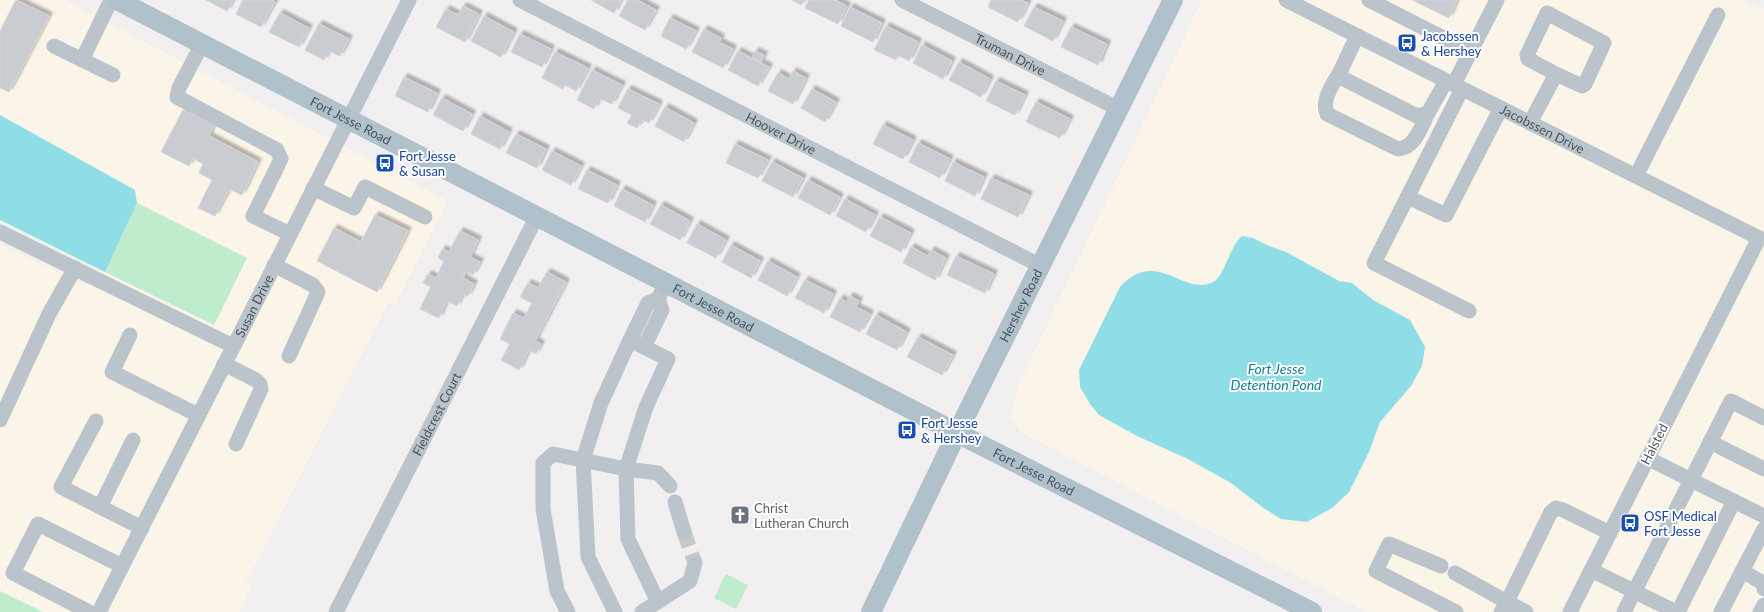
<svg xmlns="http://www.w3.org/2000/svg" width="1764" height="612" viewBox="0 0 1764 612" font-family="Lato,sans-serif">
	<defs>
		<filter id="shadow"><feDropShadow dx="3.5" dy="-3.5" stdDeviation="1" flood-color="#0004"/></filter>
	</defs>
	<rect width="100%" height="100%" fill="#f1efef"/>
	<path fill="#fbf4e9" d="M0 0H65L448 201 395 305 388 303 246 582 252 586 239 612H0V244L85 285 94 267 0 221Z
		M1202 0H1744L1764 10V612H1366L1020 432 1011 416 1017 388Z"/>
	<path fill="#bfeccc" d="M137 203 247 258 214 325 105 272Z
		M726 574 748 585 736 609 714 598Z
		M0 591 43 612H0Z"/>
	<path fill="#8fdde7" d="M0 115 135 190 137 203 105 272 0 220Z
		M1242 236 1253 238 1269 246 1286 252 1339 281 1352 283 1373 300 1410 320 1425 347 1422 366 1411 386 1380 422 1369 452 1349 492 1332 508 1307 522 1281 519 1262 507 1231 483 1188 459 1137 436 1099 415 1090 404 1080 387 1079 370 1120 287C1157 247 1183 297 1213 282 1224 277 1230 246 1242 236Z"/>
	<path fill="#c9ccd1" stroke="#d3d6da" filter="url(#shadow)" d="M16 0 49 16 9 92 0 88V31Z
		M206 0H233L227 11Z
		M243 0H271L275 2 261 27 236 14Z
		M591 0H621L614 13Z
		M628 0H637L656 10 645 30 619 16Z
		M792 0H803L801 5Z
		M809 0H835L847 6 838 24 805 8Z
		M991 0H1021L1028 3 1018 22 988 7Z
		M1412 0H1457L1449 18Z
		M463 6 479 14 465 42 436 27 446 9 458 15Z
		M850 7 882 23 873 42 841 26Z
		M1034 7 1063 21 1053 41 1024 26Z
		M280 13 309 28 299 47 269 32Z
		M484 16 514 32 501 57 471 41Z
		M670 18 696 31 686 49 661 36Z
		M319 24 349 39 340 56 329 51 324 60 305 50Z
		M886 26 918 42 909 61 898 55 896 60 874 50Z
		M1071 27 1107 44 1098 65 1061 47Z
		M704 29 721 38 719 42 733 49 723 68 692 52Z
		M520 34 551 49 542 67 511 52Z
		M922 45 952 61 943 79 913 63Z
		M738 51 769 67 758 86 728 70Z
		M755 51 764 55 761 62 752 58Z
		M555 52 588 68 576 91 565 85 563 89 542 78Z
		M959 62 990 79 981 97 949 80Z
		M592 70 622 85 612 104 599 98 594 109 577 100Z
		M793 71 806 78 793 104 768 91 778 73 789 79Z
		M404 77 437 93 428 112 395 96Z
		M996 81 1025 95 1015 115 986 101Z
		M628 89 659 104 649 123 642 120 637 128 627 123 632 115 618 108Z
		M812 89 836 102 825 122 801 108Z
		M442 98 472 114 463 131 433 115Z
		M1036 102 1070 119 1060 138 1026 122Z
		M665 107 694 123 684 142 655 126Z
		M183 110 214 125 209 136 258 162 242 195 229 189 215 216 198 208 212 180 199 173 203 164 193 158 189 166 161 152Z
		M480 116 509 132 500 149 471 134Z
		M883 125 913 140 903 159 873 144Z
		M516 134 546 149 537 168 506 153Z
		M918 143 950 159 940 178 909 162Z
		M735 144 768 160 758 178 726 163Z
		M552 151 581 166 571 185 542 170Z
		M772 162 803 178 793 197 762 181Z
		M953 162 984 177 975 196 945 181Z
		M587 170 617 185 608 203 578 189Z
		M991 178 1029 195 1018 217 981 199Z
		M808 180 840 197 830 215 798 198Z
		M622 189 653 205 645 222 614 206Z
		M845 199 875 215 866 232 836 216Z
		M661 205 690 221 680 240 650 224Z
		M375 215 408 231 377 292 317 261 334 228 361 242Z
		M880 217 911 233 901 252 870 236Z
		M697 224 726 240 716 258 687 243Z
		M460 231 478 240 470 257 480 262 473 275 466 272 463 278 474 284 468 296 463 294 457 306 447 301 439 318 420 309 431 287 423 283 428 274 436 278 444 261 438 258 442 249 449 252Z
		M731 245 760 261 751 278 722 262Z
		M911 247 928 256 931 250 946 258 935 280 903 263Z
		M956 256 994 274 985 293 947 275Z
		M768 261 797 277 787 296 758 280Z
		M547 272 566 282 535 341 541 344 536 354 529 350 519 370 501 360 510 344 500 339 513 313 524 318 532 303 520 297 528 283 538 288Z
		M805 280 833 294 824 313 795 298Z
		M850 296 859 301 856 307 870 314 860 332 830 317 840 298 846 302Z
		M876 315 907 332 897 350 866 334Z
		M918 337 953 355 942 375 907 357Z"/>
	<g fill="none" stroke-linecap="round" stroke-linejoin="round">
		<path stroke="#c7c8ca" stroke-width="15" stroke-dasharray="15 8" stroke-linecap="butt" d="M684 532 695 563"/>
		<g stroke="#bbc4cb" stroke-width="15">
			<path id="s1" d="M520 0 1041 266"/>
			<path id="s2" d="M902 0 1119 109"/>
			<path id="s3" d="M1286 0 1759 238 1570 612"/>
			<path d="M1369 0 1471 52"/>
			<path d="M1357 36 1340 72 1342 78 1417 116 1428 113 1446 81"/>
			<path d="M202 44 179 88 177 97 277 150 281 159 253 216 290 234"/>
			<path d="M54 46 113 75"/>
			<path d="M82 60 111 0"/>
			<path d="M1340 72C1333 84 1321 100 1327 114L1398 149C1415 148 1421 127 1428 113"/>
			<path d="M1454 84 1497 0"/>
			<path d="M1462 89 1374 263 1469 311"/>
			<path d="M1530 123 1556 74 1528 59 1527 55 1547 13 1604 43 1585 84 1582 86 1556 74"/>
			<path d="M1636 176 1718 15"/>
			<path d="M313 188 354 208 365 187 425 217"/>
			<path d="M1408 197 1446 215 1501 108"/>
			<path d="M0 232 233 346"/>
			<path d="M274 265 313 285 318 292 289 356"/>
			<path d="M130 335 112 372 198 415"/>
			<path d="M630 340 668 359 646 407 626 469 628 539 658 602"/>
			<path d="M644 347 662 310 658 299"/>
			<path d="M224 364 256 380 260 384 261 389 236 444"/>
			<path d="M0 420 49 314 75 268"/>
			<path d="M96 421 61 487 142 528"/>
			<path d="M1710 442 1764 469"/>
			<path d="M1647 458 1691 480 1731 401 1764 418"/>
			<path d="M675 502 684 532"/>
			<path d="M100 507 133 440"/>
			<path d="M1441 566 1389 544 1376 571 1456 612"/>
			<path d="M1591 570 1676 612"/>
			<path d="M1742 571 1763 583 1764 589"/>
			<path d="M1455 573 1507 602 1501 612"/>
			<path d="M89 612 13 573 38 524 122 566"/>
			<path id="s4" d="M99 612 409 0"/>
			<path id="s5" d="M336 612 537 216"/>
			<path d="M568 612 557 591 543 509V463L553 454 626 469 658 473 670 486"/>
			<path d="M615 612 588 557 583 460 601 403 630 340 648 303 658 299 666 283"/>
			<path d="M642 612 690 581 695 563"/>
			<path d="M1526 612 1507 602 1551 512 1556 508 1563 510 1610 533"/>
			<path d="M1624 612 1691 480 1764 516"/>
			<path d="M1678 612 1734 501"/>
			<path d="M1721 612 1764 529"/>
			<path d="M1760 612 1764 605"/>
		</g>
		<g stroke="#b0c1cc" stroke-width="20">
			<path id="s6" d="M117 0 957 433 1312 612"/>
			<path id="s7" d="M871 612 957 433 1173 0"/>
		</g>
	</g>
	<defs>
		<g id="bus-square" transform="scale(1)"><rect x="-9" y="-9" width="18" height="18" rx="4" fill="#1a4fb4" stroke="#fff"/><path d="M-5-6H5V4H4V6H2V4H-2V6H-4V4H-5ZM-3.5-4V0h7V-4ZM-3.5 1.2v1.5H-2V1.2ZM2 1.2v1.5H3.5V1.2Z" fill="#fff"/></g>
		<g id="church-square" transform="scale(1)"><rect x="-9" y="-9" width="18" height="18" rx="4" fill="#6b7280" stroke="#fff"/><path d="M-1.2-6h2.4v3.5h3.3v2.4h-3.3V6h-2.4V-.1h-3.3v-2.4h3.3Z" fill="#fff"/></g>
	</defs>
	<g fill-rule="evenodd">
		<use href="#bus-square" x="1407" y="43"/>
		<use href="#bus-square" x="385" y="163"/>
		<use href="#bus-square" x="907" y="430"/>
		<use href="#church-square" x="740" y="515"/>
		<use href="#bus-square" x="1630" y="523"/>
	</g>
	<g text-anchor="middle" stroke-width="4" stroke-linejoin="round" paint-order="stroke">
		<g font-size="13" fill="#164399" stroke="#fff" text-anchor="start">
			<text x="1421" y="41">Jacobssen<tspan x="1421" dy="15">&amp; Hershey</tspan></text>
			<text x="399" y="161">Fort Jesse<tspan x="399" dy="15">&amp; Susan</tspan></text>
			<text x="921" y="428">Fort Jesse<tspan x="921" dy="15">&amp; Hershey</tspan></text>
			<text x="1644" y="521">OSF Medical<tspan x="1644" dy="15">Fort Jesse</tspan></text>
		</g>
		<g font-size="13" fill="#48545b" stroke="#fff">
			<text dy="5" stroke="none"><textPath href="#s2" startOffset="121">Truman Drive</textPath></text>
			<text dy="5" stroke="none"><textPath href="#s6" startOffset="263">Fort Jesse Road</textPath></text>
			<text dy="5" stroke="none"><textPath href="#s3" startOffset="287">Jacobssen Drive</textPath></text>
			<text dy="5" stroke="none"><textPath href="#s1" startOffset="293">Hoover Drive</textPath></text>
			<text dy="5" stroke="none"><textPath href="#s4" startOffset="343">Susan Drive</textPath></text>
			<text dy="5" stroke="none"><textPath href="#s7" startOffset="341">Hershey Road</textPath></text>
			<text dy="5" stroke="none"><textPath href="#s6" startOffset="671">Fort Jesse Road</textPath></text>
			<text dy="5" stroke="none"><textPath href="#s5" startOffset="222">Fieldcrest Court</textPath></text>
			<text transform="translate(1654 444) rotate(-63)" y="5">Halsted</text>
			<text dy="5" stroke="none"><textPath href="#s6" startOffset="1031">Fort Jesse Road</textPath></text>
		</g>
		<g font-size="13" fill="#5b616d" stroke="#fff" text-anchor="start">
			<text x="754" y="513">Christ<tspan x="754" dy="15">Lutheran Church</tspan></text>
		</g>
		<g font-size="14" font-style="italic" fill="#147f8b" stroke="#fff">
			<text x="1276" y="374">Fort Jesse<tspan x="1276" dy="16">Detention Pond</tspan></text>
		</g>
	</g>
</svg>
